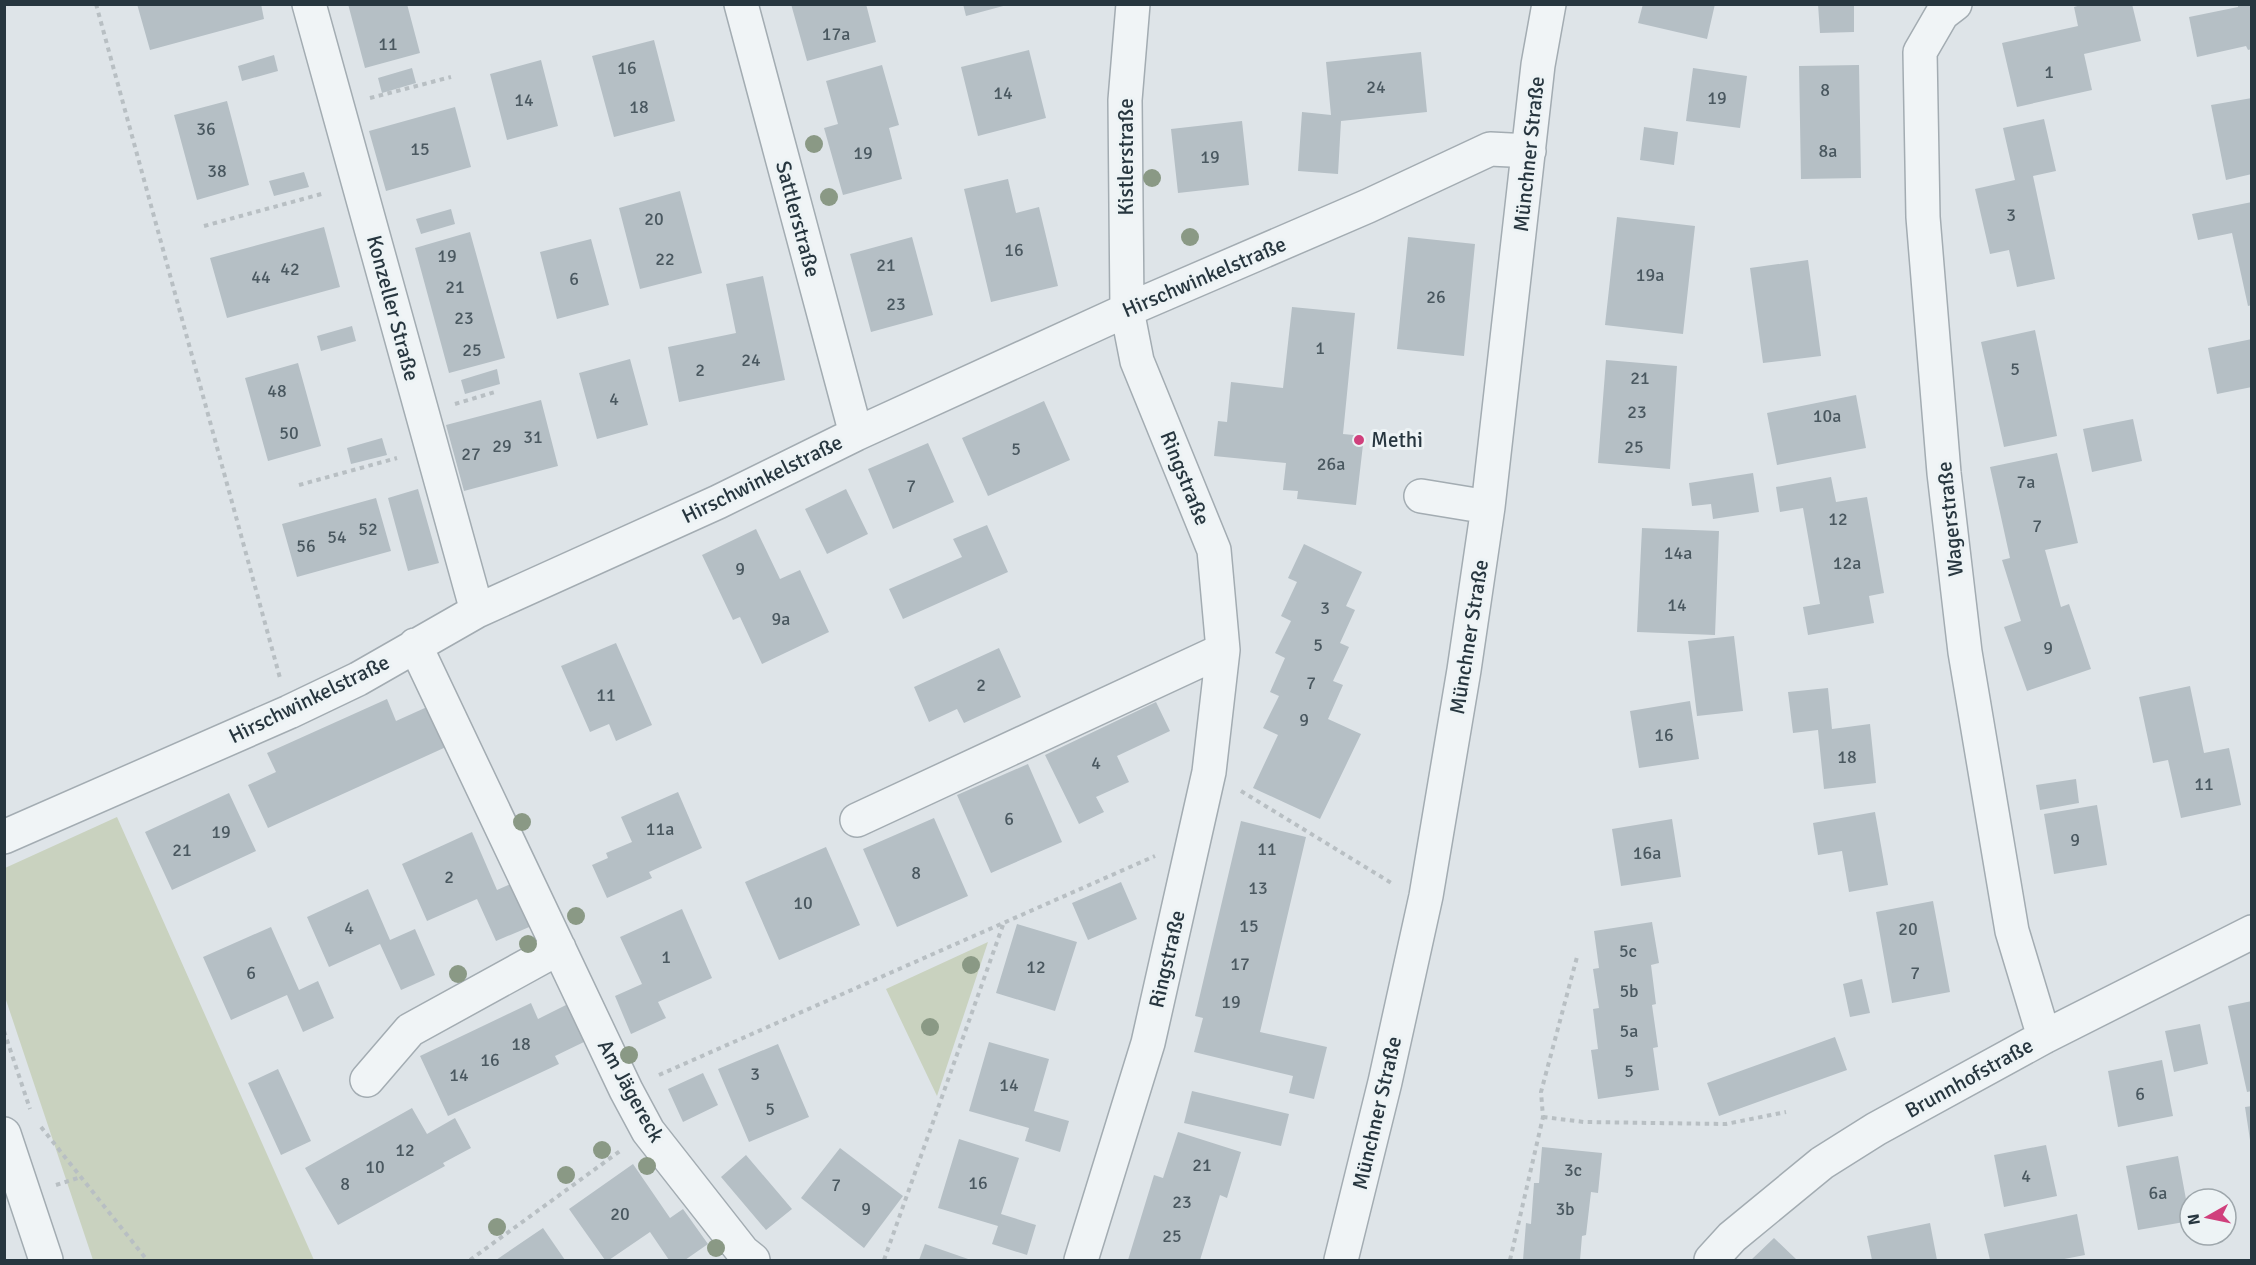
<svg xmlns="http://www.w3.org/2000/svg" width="2256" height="1265" viewBox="0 0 2256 1265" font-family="Signika,sans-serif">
	<rect width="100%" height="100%" fill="#dee4e8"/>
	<path fill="#c9d2bf" d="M117 817 314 1260H93L5 997V868Z
		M988 942 937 1096 886 989Z"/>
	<path fill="#b5bfc5" d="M137 4H261L264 19 150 50Z
		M348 4H407L420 53 365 68Z
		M791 4H866L876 42 807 61Z
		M963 4H1007V5L966 16Z
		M1643 4H1715L1707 39 1638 23Z
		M1818 4H1854V32L1820 33Z
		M2084 4H2132L2141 41 2084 54 2092 90 2017 107 2002 43 2078 26 2074 7Z
		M2238 4H2252V49L2248 50 2246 46 2197 57 2189 17 2238 7Z
		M654 40 675 121 614 137 592 56Z
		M1029 50 1046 118 978 136 961 67Z
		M1421 52 1427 112 1341 121 1338 174 1298 171 1302 112 1331 115 1326 62Z
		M274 55 278 71 242 81 238 66Z
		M541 60 558 126 507 140 490 74Z
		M882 65 899 125 889 128 902 179 843 195 824 128 838 124 826 81Z
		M1859 65 1861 178 1801 179 1799 66Z
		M412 68 416 83 382 93 378 78Z
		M1693 68 1747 76 1740 128 1686 121Z
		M2252 98V174L2226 180 2211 105Z
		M227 101 249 185 197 200 174 115Z
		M455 107 471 167 386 191 369 131Z
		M2044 119 2056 171 2033 176 2055 279 2017 287 2009 250 1990 254 1975 189 2015 180 2003 128Z
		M1242 121 1249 185 1178 193 1171 129Z
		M1644 127 1678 132 1674 165 1640 160Z
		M304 172 309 187 274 196 269 181Z
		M1008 179 1016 213 1039 207 1058 286 991 302 964 189Z
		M680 191 702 273 640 289 619 208Z
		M2252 202V305L2248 306 2232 233 2198 240 2192 214Z
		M451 209 455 224 421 234 416 219Z
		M1617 217 1695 226 1683 334 1605 325Z
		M324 227 340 287 227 318 210 258Z
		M470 232 505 358 449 373 415 248Z
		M912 237 933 315 871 332 850 254Z
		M1408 237 1475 244 1464 356 1397 349Z
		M591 239 609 305 557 319 540 252Z
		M1808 260 1821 356 1763 363 1750 268Z
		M763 276 785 380 679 402 668 347 736 333 726 284Z
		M1292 307 1355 313 1343 434 1364 436 1356 505 1297 499 1298 491 1283 490 1286 463 1214 456 1218 421 1227 422 1231 382 1283 388Z
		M352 326 356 341 321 351 317 336Z
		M2035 330 2057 436 2004 447 1981 342Z
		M2252 339V387L2217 394 2208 348Z
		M630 359 648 425 597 439 579 373Z
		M1606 360 1677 366 1670 469 1598 463Z
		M298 363 321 446 268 461 245 378Z
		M497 369 500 384 465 394 461 380Z
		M1856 395 1866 448 1777 465 1767 413Z
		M541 400 558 466 464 491 446 425Z
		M1044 401 1070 460 988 496 962 438Z
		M2133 419 2142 461 2092 472 2083 429Z
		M382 438 387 455 351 464 347 448Z
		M928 443 954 502 893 529 868 469Z
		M2057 453 2078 543 2045 550 2061 607 2069 604 2091 669 2027 691 2004 627 2021 621 2002 560 2010 558 1990 467Z
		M1753 473 1759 512 1713 519 1711 504 1692 506 1689 483Z
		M1831 477 1836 502 1867 497 1884 593 1869 596 1874 623 1808 635 1803 607 1820 604 1803 508 1780 512 1776 487Z
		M418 489 439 563 408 571 388 498Z
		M846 489 868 534 827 554 805 509Z
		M376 498 391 551 297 577 282 524Z
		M987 525 1008 572 903 619 889 589 962 557 953 539Z
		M1642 528 1719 531 1715 635 1637 632Z
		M756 529 780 579 800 570 829 632 762 664 740 617 733 620 702 555Z
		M1304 544 1362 572 1346 606 1355 610 1340 643 1349 647 1333 681 1343 685 1328 719 1361 734 1320 819 1253 788 1278 735 1263 728 1279 696 1270 692 1285 658 1275 653 1291 621 1281 616 1297 582 1288 578Z
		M1734 636 1743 711 1697 716 1688 641Z
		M616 643 652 725 616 741 609 724 590 732 561 666Z
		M999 648 1021 697 964 723 957 709 929 722 914 687Z
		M2190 686 2204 753 2229 748 2241 805 2181 818 2168 760 2153 763 2139 697Z
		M1828 688 1832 729 1870 724 1876 783 1824 789 1818 730 1793 733 1788 692Z
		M387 699 396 721 427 707 446 747 268 828 248 785 276 772 267 753Z
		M1690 701 1699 759 1639 768 1630 711Z
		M1156 702 1170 731 1117 756 1129 782 1096 797 1104 812 1079 824 1045 755Z
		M1028 764 1062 842 991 873 957 795Z
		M2076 779 2079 803 2040 810 2036 785Z
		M678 792 702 848 649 872 652 878 607 898 592 865 608 858 606 853 632 842 621 817Z
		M229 793 256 851 172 890 145 832Z
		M2097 805 2107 865 2054 874 2044 814Z
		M1875 812 1888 885 1849 892 1842 851 1818 855 1813 823Z
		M934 818 968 896 897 927 863 849Z
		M1672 819 1681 877 1621 886 1612 829Z
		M1241 821 1306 837 1260 1032 1327 1047 1314 1099 1289 1093 1293 1076 1194 1052 1203 1018 1195 1016Z
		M472 832 497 890 515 882 534 925 496 941 477 899 427 921 402 864Z
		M826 847 860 925 779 960 745 882Z
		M1121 882 1137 919 1088 940 1072 903Z
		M368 889 390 940 415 929 435 975 401 990 380 944 329 967 307 917Z
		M1933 901 1950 992 1892 1003 1876 912Z
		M682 909 712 978 658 1002 666 1018 631 1034 615 996 642 984 620 937Z
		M1652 922 1659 963 1651 965 1656 1004 1652 1005 1658 1047 1653 1048 1659 1090 1598 1099 1591 1050 1598 1049 1593 1009 1599 1008 1593 969 1599 968 1594 931Z
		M1017 924 1077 942 1055 1011 996 993Z
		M271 927 299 990 318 981 334 1018 303 1032 287 995 231 1020 203 957Z
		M1862 979 1870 1013 1850 1017 1843 984Z
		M2252 1001V1091L2247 1092 2228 1006Z
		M531 1003 538 1019 568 1004 586 1041 555 1056 559 1064 448 1116 420 1056Z
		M2200 1024 2208 1064 2174 1072 2165 1031Z
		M1835 1037 1847 1070 1719 1116 1707 1083Z
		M989 1042 1049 1059 1034 1111 1069 1121 1060 1152 1025 1141 1029 1128 969 1111Z
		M778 1044 809 1117 749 1142 718 1069Z
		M2162 1060 2173 1116 2118 1127 2108 1071Z
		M278 1069 311 1141 281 1155 248 1083Z
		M703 1073 718 1105 683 1122 668 1089Z
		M1192 1091 1289 1114 1281 1146 1184 1123Z
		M2252 1106V1140H2250L2245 1107Z
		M412 1108 427 1134 455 1118 471 1148 443 1163 445 1166 338 1225 305 1168Z
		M1178 1132 1241 1152 1227 1198 1220 1195 1200 1260H1128L1154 1175 1163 1178Z
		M959 1139 1019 1158 1001 1214 1036 1225 1027 1255 992 1244 998 1226 938 1208Z
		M2046 1145 2057 1196 2004 1207 1994 1155Z
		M1542 1147 1602 1153 1598 1193 1591 1192 1586 1235 1582 1236 1580 1260H1523L1526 1223 1531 1224 1534 1183H1539Z
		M840 1148 903 1196 864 1248 801 1198Z
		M746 1155 792 1209 766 1230 721 1177Z
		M2178 1156 2190 1221 2138 1230 2126 1166Z
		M633 1164 670 1218 683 1209 708 1244 685 1260H669L650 1232 609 1260H605L569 1209Z
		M2077 1214 2085 1255 2059 1260H1990L1984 1234Z
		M1930 1223 1937 1260H1872L1867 1236Z
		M543 1228 565 1260H496Z
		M1774 1238 1797 1260H1751Z
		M925 1244 971 1260H919Z"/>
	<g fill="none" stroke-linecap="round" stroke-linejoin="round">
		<g stroke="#a3acb2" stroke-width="36">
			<path id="minor" d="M309 4 477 611
				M741 4 856 434
				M1955 4 1942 14 1920 52 1923 217 1944 473 1965 652 2012 931 2044 1037
				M1421 496 1488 507
				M415 645 626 1090 648 1131 743 1252 753 1260
				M857 820 1223 650
				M4 837 289 712 358 679 477 611 718 502 856 434 1127 310 1368 206 1490 149 1529 151
				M367 1080 410 1030 559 948
				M4 1134 46 1260
				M1081 1260 1148 1043 1209 772 1223 650 1214 550 1137 361 1127 310 1125 100 1133 4
				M1341 1260 1385 1082 1426 896 1464 670 1488 507 1538 65 1549 4
				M1711 1260 1732 1237 1822 1163 1876 1129 2044 1037 2252 932"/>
		</g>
		<path stroke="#b8bfc3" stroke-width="4" stroke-dasharray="4.5 4.5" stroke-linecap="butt" d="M96 4 280 678
			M370 98 451 77
			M204 226 325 193
			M455 404 495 392
			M299 485 397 458
			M1241 791 1393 884
			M4 1031 30 1109
			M659 1075 1155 856
			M1543 1117 1584 1122 1726 1124 1786 1112
			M41 1127 147 1260
			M56 1185 81 1177
			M470 1260 620 1151
			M884 1260 1003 925
			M1510 1260 1543 1117 1541 1092 1577 957"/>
		<use href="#minor" stroke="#f0f4f6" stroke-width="33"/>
	</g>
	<g fill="#8a9985">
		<circle cx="814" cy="144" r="9"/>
		<circle cx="1152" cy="178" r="9"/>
		<circle cx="829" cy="197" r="9"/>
		<circle cx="1190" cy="237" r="9"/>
		<circle cx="522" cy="822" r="9"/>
		<circle cx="576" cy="916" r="9"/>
		<circle cx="528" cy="944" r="9"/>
		<circle cx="971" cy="965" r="9"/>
		<circle cx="458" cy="974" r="9"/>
		<circle cx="930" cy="1027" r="9"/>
		<circle cx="629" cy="1055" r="9"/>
		<circle cx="602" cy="1150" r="9"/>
		<circle cx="647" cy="1166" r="9"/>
		<circle cx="566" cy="1175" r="9"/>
		<circle cx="497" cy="1227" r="9"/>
		<circle cx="716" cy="1248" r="9"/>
	</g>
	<circle fill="#d03f7c" stroke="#edf3f5" stroke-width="2" cx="1359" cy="440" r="6"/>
	<g text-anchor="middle" stroke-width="6" stroke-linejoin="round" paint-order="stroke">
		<g font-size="18" fill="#4a5860">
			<text x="836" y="40">17a</text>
			<text x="388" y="50">11</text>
			<text x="627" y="74">16</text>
			<text x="2049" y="78">1</text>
			<text x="1376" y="93">24</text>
			<text x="1825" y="96">8</text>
			<text x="1003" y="99">14</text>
			<text x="1717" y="104">19</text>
			<text x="524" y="106">14</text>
			<text x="639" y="113">18</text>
			<text x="206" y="135">36</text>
			<text x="420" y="155">15</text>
			<text x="1828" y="157">8a</text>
			<text x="863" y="159">19</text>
			<text x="1210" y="163">19</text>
			<text x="217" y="177">38</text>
			<text x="2011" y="221">3</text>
			<text x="654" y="225">20</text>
			<text x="1014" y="256">16</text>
			<text x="447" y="262">19</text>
			<text x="665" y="265">22</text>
			<text x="886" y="271">21</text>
			<text x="290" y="275">42</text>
			<text x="1650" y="281">19a</text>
			<text x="261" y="283">44</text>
			<text x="574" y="285">6</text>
			<text x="455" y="293">21</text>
			<text x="1436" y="303">26</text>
			<text x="896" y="310">23</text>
			<text x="464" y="324">23</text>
			<text x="1320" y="354">1</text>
			<text x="472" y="356">25</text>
			<text x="751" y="366">24</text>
			<text x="2015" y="375">5</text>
			<text x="700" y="376">2</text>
			<text x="1640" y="384">21</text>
			<text x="277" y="397">48</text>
			<text x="614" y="405">4</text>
			<text x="1637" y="418">23</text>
			<text x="1827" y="422">10a</text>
			<text x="289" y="439">50</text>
			<text x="533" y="443">31</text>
			<text x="502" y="452">29</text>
			<text x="1634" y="453">25</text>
			<text x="1016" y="455">5</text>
			<text x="471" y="460">27</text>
			<text x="1331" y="470">26a</text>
			<text x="2026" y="488">7a</text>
			<text x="911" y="492">7</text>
			<text x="1838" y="525">12</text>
			<text x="2037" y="532">7</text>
			<text x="368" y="535">52</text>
			<text x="337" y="543">54</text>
			<text x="306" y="552">56</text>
			<text x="1678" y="559">14a</text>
			<text x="1847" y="569">12a</text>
			<text x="740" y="575">9</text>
			<text x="1677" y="611">14</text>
			<text x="1325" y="614">3</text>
			<text x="781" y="625">9a</text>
			<text x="1318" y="651">5</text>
			<text x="2048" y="654">9</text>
			<text x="1311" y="689">7</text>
			<text x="981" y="691">2</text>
			<text x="606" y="701">11</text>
			<text x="1304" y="726">9</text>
			<text x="1664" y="741">16</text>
			<text x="1847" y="763">18</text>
			<text x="1096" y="769">4</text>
			<text x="2204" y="790">11</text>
			<text x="1009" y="825">6</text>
			<text x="660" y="835">11a</text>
			<text x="221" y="838">19</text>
			<text x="2075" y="846">9</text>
			<text x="1267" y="855">11</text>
			<text x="182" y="856">21</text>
			<text x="1647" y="859">16a</text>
			<text x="916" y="879">8</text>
			<text x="449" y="883">2</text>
			<text x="1258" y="894">13</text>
			<text x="803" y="909">10</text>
			<text x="1249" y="932">15</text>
			<text x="349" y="934">4</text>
			<text x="1908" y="935">20</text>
			<text x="1628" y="957">5c</text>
			<text x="666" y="963">1</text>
			<text x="1240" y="970">17</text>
			<text x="1036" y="973">12</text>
			<text x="251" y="979">6</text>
			<text x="1915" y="979">7</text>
			<text x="1629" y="997">5b</text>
			<text x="1231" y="1008">19</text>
			<text x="1629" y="1037">5a</text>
			<text x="521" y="1050">18</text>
			<text x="490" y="1066">16</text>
			<text x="1629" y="1077">5</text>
			<text x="755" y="1080">3</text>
			<text x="459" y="1081">14</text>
			<text x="1009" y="1091">14</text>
			<text x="2140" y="1100">6</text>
			<text x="770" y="1115">5</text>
			<text x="405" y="1156">12</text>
			<text x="1202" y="1171">21</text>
			<text x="375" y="1173">10</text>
			<text x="1573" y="1176">3c</text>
			<text x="2026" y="1182">4</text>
			<text x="978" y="1189">16</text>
			<text x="345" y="1190">8</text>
			<text x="836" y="1191">7</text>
			<text x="2158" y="1199">6a</text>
			<text x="1182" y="1208">23</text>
			<text x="866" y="1215">9</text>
			<text x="1565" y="1215">3b</text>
			<text x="620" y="1220">20</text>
			<text x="1172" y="1242">25</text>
		</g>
		<g font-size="21" fill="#27363f" stroke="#edf3f5">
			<text transform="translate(1529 154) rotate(-84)" y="7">Münchner Straße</text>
			<text transform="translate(1126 157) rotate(-90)" y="7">Kistlerstraße</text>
			<text transform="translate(798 219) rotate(75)" y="7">Sattlerstraße</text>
			<text transform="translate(1204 277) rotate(-23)" y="7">Hirschwinkelstraße</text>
			<text transform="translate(393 308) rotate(75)" y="7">Konzeller Straße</text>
			<text transform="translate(1185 478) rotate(68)" y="7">Ringstraße</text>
			<text transform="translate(762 479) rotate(-26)" y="7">Hirschwinkelstraße</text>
			<text transform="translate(1950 519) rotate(-96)" y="7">Wagerstraße</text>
			<text transform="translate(1469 637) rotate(-81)" y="7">Münchner Straße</text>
			<text transform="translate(309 699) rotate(-26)" y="7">Hirschwinkelstraße</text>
			<text transform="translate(1167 959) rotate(-77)" y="7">Ringstraße</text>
			<text transform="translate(1969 1078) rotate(-29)" y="7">Brunnhofstraße</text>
			<text transform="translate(631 1091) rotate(61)" y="7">Am Jägereck</text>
			<text transform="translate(1377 1113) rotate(-77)" y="7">Münchner Straße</text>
		</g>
		<g font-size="21" fill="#27363f" stroke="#edf3f5" text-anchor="start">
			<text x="1371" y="447">Methi</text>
		</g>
	</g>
	<rect width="2256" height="1265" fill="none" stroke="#27363f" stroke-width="12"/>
	<g transform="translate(2208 1217) rotate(261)"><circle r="28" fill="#edf3f5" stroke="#9ea7ac" stroke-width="1.5"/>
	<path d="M0-4.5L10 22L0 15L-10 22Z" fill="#d03f7c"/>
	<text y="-9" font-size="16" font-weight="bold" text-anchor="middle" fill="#27363f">N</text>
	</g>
</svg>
